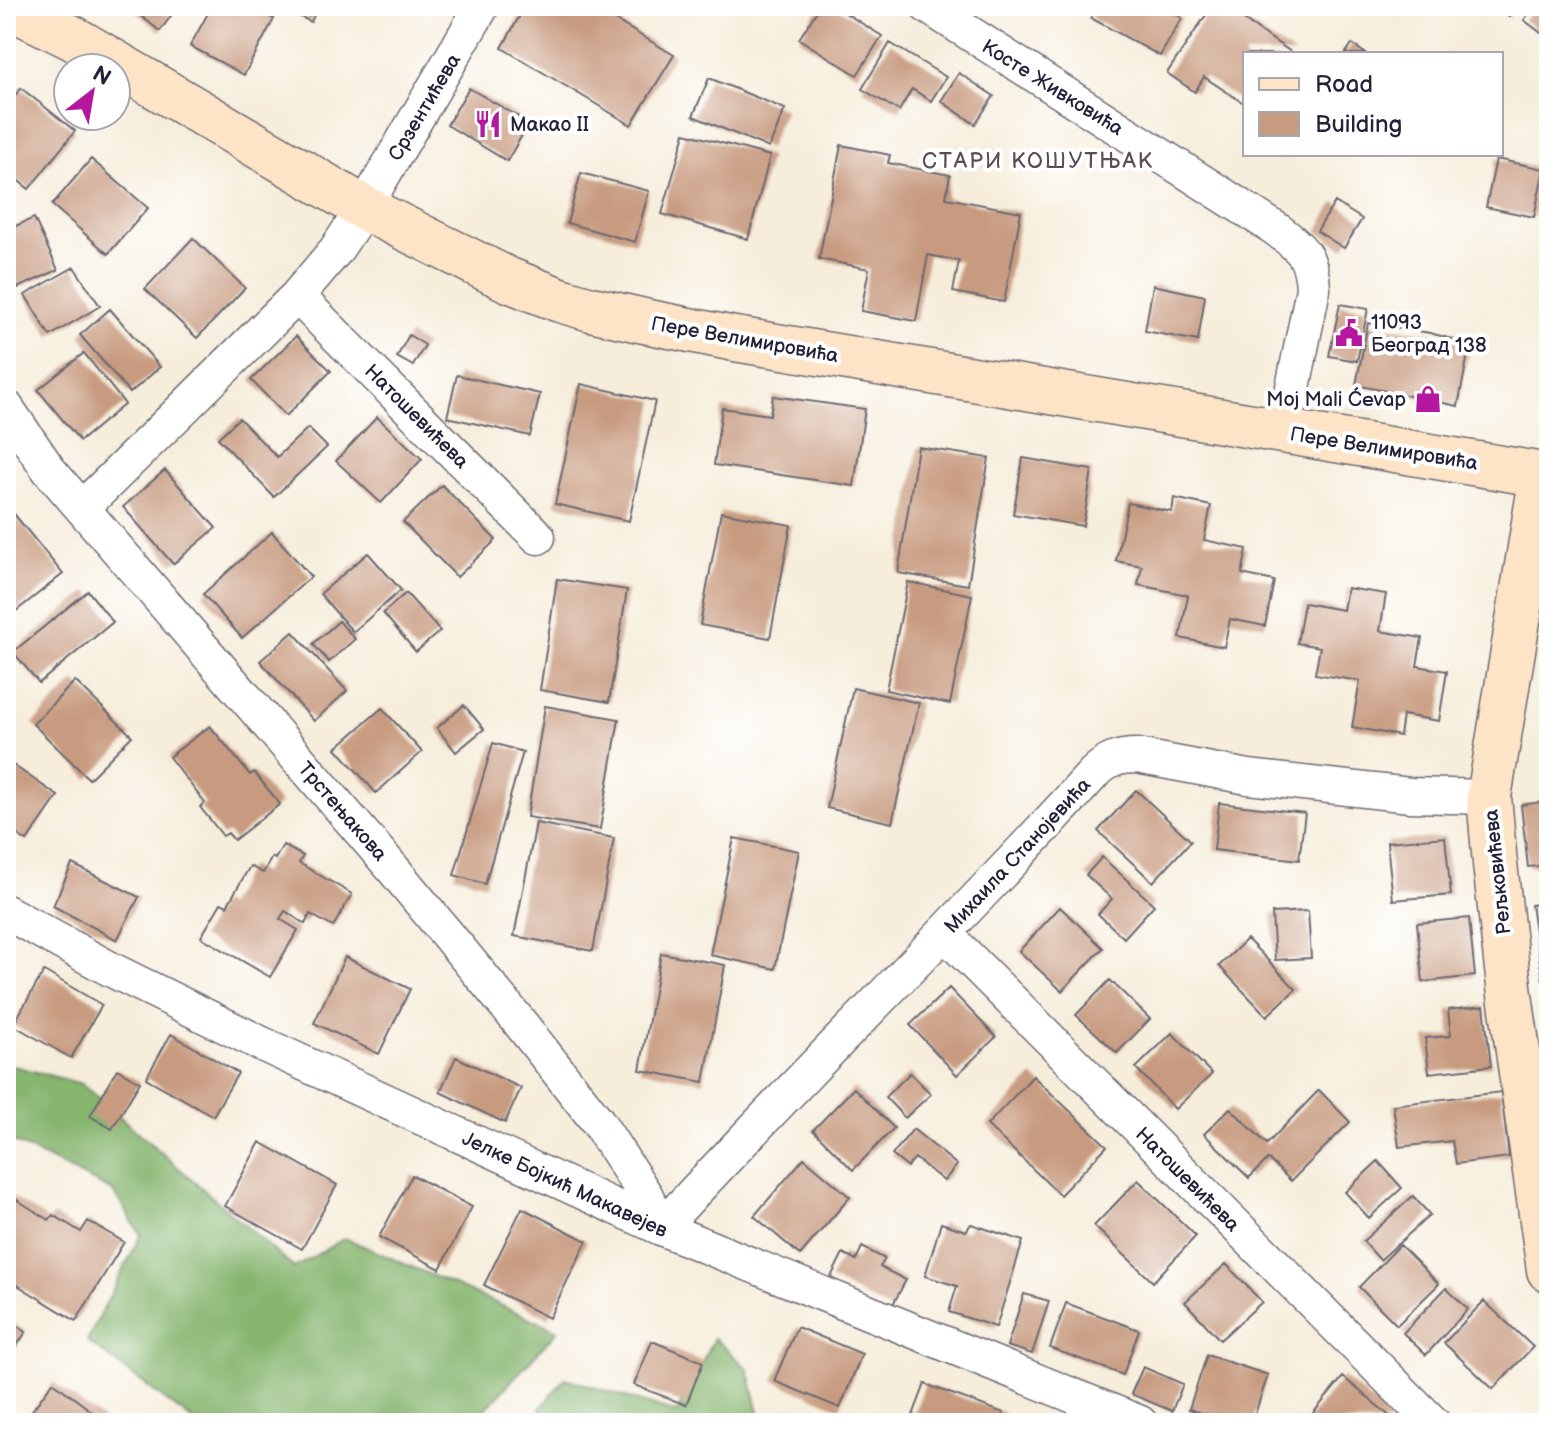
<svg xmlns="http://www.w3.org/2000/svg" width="1555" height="1429" viewBox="0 0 1555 1429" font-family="'Balsamiq Sans',sans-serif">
	<rect width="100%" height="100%" fill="#fff"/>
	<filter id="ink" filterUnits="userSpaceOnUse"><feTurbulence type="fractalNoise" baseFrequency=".0125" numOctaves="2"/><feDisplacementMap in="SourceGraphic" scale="16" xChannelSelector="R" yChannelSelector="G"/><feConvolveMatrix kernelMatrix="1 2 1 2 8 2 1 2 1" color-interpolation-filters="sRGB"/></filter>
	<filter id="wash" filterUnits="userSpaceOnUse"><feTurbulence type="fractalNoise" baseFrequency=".006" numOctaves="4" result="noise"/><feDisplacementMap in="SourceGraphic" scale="32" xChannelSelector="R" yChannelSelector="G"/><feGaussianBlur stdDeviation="1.8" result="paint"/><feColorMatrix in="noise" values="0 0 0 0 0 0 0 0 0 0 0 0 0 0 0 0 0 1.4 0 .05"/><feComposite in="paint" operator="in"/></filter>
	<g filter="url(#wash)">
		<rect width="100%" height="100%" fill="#f6edda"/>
		<path fill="#86b56e" stroke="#546c54" stroke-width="2" d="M6 1064 82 1084 294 1268 345 1238 558 1330 473 1423H196L87 1341 141 1235 113 1191 6 1138Z
			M714 1338 748 1369 762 1423H553L540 1409 565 1378 677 1413Z"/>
		<g id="blocks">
			<path fill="#c89b80" d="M128 6H178L160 31Z
				M212 6H249L274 19 244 75 190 46Z
				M277 6H318L311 22Z
				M525 6H591L674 55 631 125 502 48Z
				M820 6H834L882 36 857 75 799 39Z
				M1098 6H1161L1182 18 1160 56 1091 18Z
				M1212 6H1251L1254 8 1245 21 1294 54H1245V104L1204 77 1195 92 1167 73Z
				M1496 6H1519L1509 17Z
				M1535 6H1549V39L1524 20Z
				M890 43 946 77 931 101 912 89 899 111 862 89Z
				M1352 44 1366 54H1345Z
				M959 73 994 96 975 124 941 101Z
				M709 78 785 109 769 148 693 116Z
				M21 88 75 131 29 189 6 171V107Z
				M469 88 529 123 507 161 447 125Z
				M685 133 770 156 748 239 662 214Z
				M841 145 890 155 888 163 950 175 946 198 1021 212 1004 302 953 292 959 261 928 255 916 321 861 311 869 269 819 259Z
				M91 159 148 208 108 254 52 205Z
				M1496 159 1544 169 1534 217 1486 207Z
				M581 173 649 191 635 242 567 223Z
				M1335 202 1362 219 1344 248 1317 231Z
				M34 218 58 270 6 293V230Z
				M193 238 245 288 197 338 145 289Z
				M74 267 100 306 50 336 25 295Z
				M1153 285 1205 296 1198 341 1145 331Z
				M1340 304 1368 309 1357 361 1329 356Z
				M110 309 160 367 130 393 80 335Z
				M1368 323 1430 333 1470 344 1458 406 1356 385Z
				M409 335 425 345 413 366 397 357Z
				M296 336 331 371 286 416 251 380Z
				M84 353 125 404 80 441 38 390Z
				M457 375 540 394 530 436 447 417Z
				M581 384 655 401 629 521 555 504Z
				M773 396 865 409 854 486 714 465 722 408 770 415Z
				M377 417 422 459 381 503 336 461Z
				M239 418 277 457 308 428 327 447 274 497 218 438Z
				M918 447 989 458 968 585 898 573Z
				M1023 458 1092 470 1083 526 1013 514Z
				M165 470 216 528 173 564 123 507Z
				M442 485 496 540 457 577 403 522Z
				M1174 498 1211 506 1204 540 1247 549 1242 574 1274 581 1265 626 1230 619 1224 647 1180 638 1188 595 1138 585 1142 566 1116 561 1128 503 1172 512Z
				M6 504 63 574 6 619Z
				M721 512 791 525 770 638 700 625Z
				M272 532 311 577 242 638 203 594Z
				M368 553 401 590 353 632 320 594Z
				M557 579 627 590 609 702 540 690Z
				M908 582 972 595 950 704 886 690Z
				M1347 588 1386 594 1380 631 1422 638 1417 666 1447 671 1439 721 1403 715 1400 736 1352 727 1360 681 1315 674 1320 647 1297 643 1304 603 1343 610Z
				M88 591 113 622 39 683 13 652Z
				M406 593 440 631 416 652 383 613Z
				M339 621 355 639 329 662 313 644Z
				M293 632 347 691 314 721 260 661Z
				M75 681 132 736 89 779 33 724Z
				M853 688 919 703 892 823 827 808Z
				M464 705 484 729 456 752 437 728Z
				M545 706 619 719 600 829 527 817Z
				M382 708 422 752 376 793 336 748Z
				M210 726 250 775 254 772 280 804 234 840 228 833 223 836 200 807 205 803 169 757Z
				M493 743 523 752 485 884 454 875Z
				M10 763 58 796 27 841 6 827V770Z
				M1136 790 1191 841 1153 882 1098 831Z
				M1549 801V865L1528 867 1521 805Z
				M1219 803 1305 813 1299 860 1214 850Z
				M536 823 614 838 593 951 514 936Z
				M1445 837 1451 895 1393 900 1387 842Z
				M734 838 799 851 775 969 710 955Z
				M283 845 303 856 299 863 352 894 333 927 310 914 305 924 285 911 280 919 298 930 270 977 201 937 221 903 227 906 250 866 263 873 272 857 275 859Z
				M1102 857 1154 905 1124 938 1098 914 1112 899 1086 875Z
				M72 864 139 897 117 940 53 906Z
				M1549 902V979L1543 980 1531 905Z
				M1060 907 1103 948 1062 991 1019 951Z
				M1308 911 1311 958 1275 960 1272 913Z
				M1469 918 1475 976 1423 982 1417 923Z
				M1247 939 1296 989 1267 1016 1219 966Z
				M661 953 725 965 704 1082 640 1070Z
				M345 957 410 989 379 1054 314 1023Z
				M44 971 102 1005 71 1058 13 1025Z
				M1110 980 1150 1019 1117 1053 1076 1015Z
				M949 988 996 1037 957 1075 910 1025Z
				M1484 1006 1491 1066 1429 1073 1425 1038 1451 1036 1448 1010Z
				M1172 1033 1212 1074 1175 1109 1136 1068Z
				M171 1034 238 1073 213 1116 146 1078Z
				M456 1057 521 1088 505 1123 440 1092Z
				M117 1069 140 1082 112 1129 90 1116Z
				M910 1073 931 1094 905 1118 885 1097Z
				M1033 1076 1107 1146 1060 1195 987 1125Z
				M854 1088 894 1128 853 1170 813 1130Z
				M1319 1090 1350 1122 1291 1181 1268 1159 1249 1178 1204 1134 1230 1108 1267 1144Z
				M1501 1092 1509 1157 1456 1164 1452 1141 1399 1147 1393 1105Z
				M913 1129 957 1165 944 1181 915 1158 907 1167 892 1155Z
				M260 1142 337 1185 302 1249 225 1206Z
				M804 1158 850 1197 800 1255 754 1216Z
				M1378 1161 1402 1188 1369 1218 1345 1192Z
				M412 1175 472 1207 440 1269 379 1237Z
				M1138 1180 1196 1236 1153 1282 1094 1226Z
				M6 1193 49 1220 53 1215 81 1232 88 1221 124 1242 76 1321 6 1278Z
				M1413 1196 1430 1215 1380 1260 1363 1241Z
				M522 1208 587 1241 549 1318 484 1285Z
				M941 1223 966 1231 971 1224 1023 1241 996 1327 949 1312 957 1286 925 1276Z
				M1400 1245 1439 1284 1397 1325 1359 1287Z
				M862 1247 885 1259 880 1267 906 1280 890 1310 830 1279 843 1253 856 1260Z
				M1226 1264 1262 1302 1220 1340 1185 1302Z
				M1446 1288 1468 1309 1426 1355 1403 1333Z
				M1024 1294 1049 1301 1032 1354 1007 1346Z
				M1484 1301 1533 1347 1493 1389 1444 1343Z
				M1066 1303 1139 1330 1123 1375 1050 1348Z
				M6 1318 26 1332 6 1362Z
				M797 1327 862 1354 840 1408 774 1381Z
				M652 1341 703 1362 686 1405 634 1385Z
				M1207 1355 1268 1375 1252 1423H1231L1189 1409Z
				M1143 1367 1183 1384 1172 1411 1131 1394Z
				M1343 1377 1398 1423H1305Z
				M53 1382 107 1423H23Z
				M925 1384 1004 1413 1000 1423H910Z"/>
		</g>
	</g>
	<g filter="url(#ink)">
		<use href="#blocks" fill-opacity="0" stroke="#6c6973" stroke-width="2"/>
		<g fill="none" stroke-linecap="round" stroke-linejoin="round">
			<g stroke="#6c6973" stroke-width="37">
				<path id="street" d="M927 6 1276 229C1301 248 1312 256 1313 289L1284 432
					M297 296 538 537
					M6 407 49 470 394 870 517 1019 598 1122 646 1196 661 1228C802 1074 953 929 1094 773 1108 760 1118 756 1137 756L1248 777 1410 795 1489 797
					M82 508 297 296 336 250 364 208 482 6
					M6 912 112 970 262 1044 661 1228 1140 1423
					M944 933 1433 1423"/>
			</g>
			<g stroke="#6c6973" stroke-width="47">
				<path id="secondary" d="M8 6 73 38 364 208 509 280 560 300 591 309 644 321 735 339 1549 476
					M1542 474 1489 797 1495 864 1510 995 1549 1270"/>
			</g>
			<use href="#street" stroke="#fff" stroke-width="34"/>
			<use href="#secondary" stroke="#fee4c6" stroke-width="44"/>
		</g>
	</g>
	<defs>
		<g id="restaurant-bare" transform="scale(2.16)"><path d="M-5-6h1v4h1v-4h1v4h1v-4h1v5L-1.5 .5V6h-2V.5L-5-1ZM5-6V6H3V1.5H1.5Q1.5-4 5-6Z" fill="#b5179e" stroke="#fff" stroke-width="2.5" paint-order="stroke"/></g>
		<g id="civic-bare" transform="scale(2.16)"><path d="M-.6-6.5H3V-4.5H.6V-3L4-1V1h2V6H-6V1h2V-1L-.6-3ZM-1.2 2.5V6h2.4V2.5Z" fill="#b5179e" stroke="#fff" stroke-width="2.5" paint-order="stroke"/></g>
		<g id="shop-bare" transform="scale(2.16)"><path d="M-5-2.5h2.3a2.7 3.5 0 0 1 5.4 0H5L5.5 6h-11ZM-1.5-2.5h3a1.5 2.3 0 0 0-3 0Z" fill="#b5179e" stroke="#fff" stroke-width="2.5" paint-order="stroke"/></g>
	</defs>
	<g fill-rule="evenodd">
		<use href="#restaurant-bare" x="488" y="124"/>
		<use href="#civic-bare" x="1349" y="333"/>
		<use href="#shop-bare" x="1428" y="399"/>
	</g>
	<g text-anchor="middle" stroke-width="8" stroke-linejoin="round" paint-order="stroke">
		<g font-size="20" fill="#22223b" stroke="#fff">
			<text transform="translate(1053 87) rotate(32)" y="7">Косте Живковића</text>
			<text transform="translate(424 107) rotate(-59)" y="7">Срзентићева</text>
			<text transform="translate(745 339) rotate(10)" y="7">Пере Велимировића</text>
			<text transform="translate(417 416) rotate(45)" y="7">Натошевићева</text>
			<text transform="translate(1384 448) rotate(9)" y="7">Пере Велимировића</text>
			<text transform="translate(343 811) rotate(49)" y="7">Трстењакова</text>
			<text transform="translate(1017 855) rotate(-47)" y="7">Михаила Станојевића</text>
			<text transform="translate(1497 872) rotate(-96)" y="7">Рељковићева</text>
			<text transform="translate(1188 1179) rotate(45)" y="7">Натошевићева</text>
			<text transform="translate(565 1184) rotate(25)" y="7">Јелке Бојкић Макавејев</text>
		</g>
		<g font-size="20" fill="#22223b" stroke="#fff" text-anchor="start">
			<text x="510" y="131">Макао II</text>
			<text x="1371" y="329">11093<tspan x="1371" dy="23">Београд 138</tspan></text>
			<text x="1406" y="406" text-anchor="end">Moj Mali Ćevap</text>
		</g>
		<g font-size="22" letter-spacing="2" fill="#5c4c53" stroke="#fff">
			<text x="1038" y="168">СТАРИ КОШУТЊАК</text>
		</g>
	</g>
	<rect width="1555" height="1429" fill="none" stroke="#fff" stroke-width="32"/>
	<rect x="1243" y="52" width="260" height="104" fill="#ffffff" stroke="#a7a7b1" stroke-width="2"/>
	<rect x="1259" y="78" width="40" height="12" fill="#fee4c6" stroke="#a7a7b1" stroke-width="2"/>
	<text x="1315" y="92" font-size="24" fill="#22223b">Road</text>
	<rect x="1259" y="112" width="40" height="24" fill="#c89b80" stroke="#a7a7b1" stroke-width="2"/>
	<text x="1315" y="132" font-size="24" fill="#22223b">Building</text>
	<g transform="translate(92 92) rotate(31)"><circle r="38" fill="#ffffff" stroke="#a7a7b1" stroke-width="2"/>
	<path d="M0-6L14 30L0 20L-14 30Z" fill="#b5179e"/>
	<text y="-12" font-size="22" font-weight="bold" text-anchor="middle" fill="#22223b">N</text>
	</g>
</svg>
